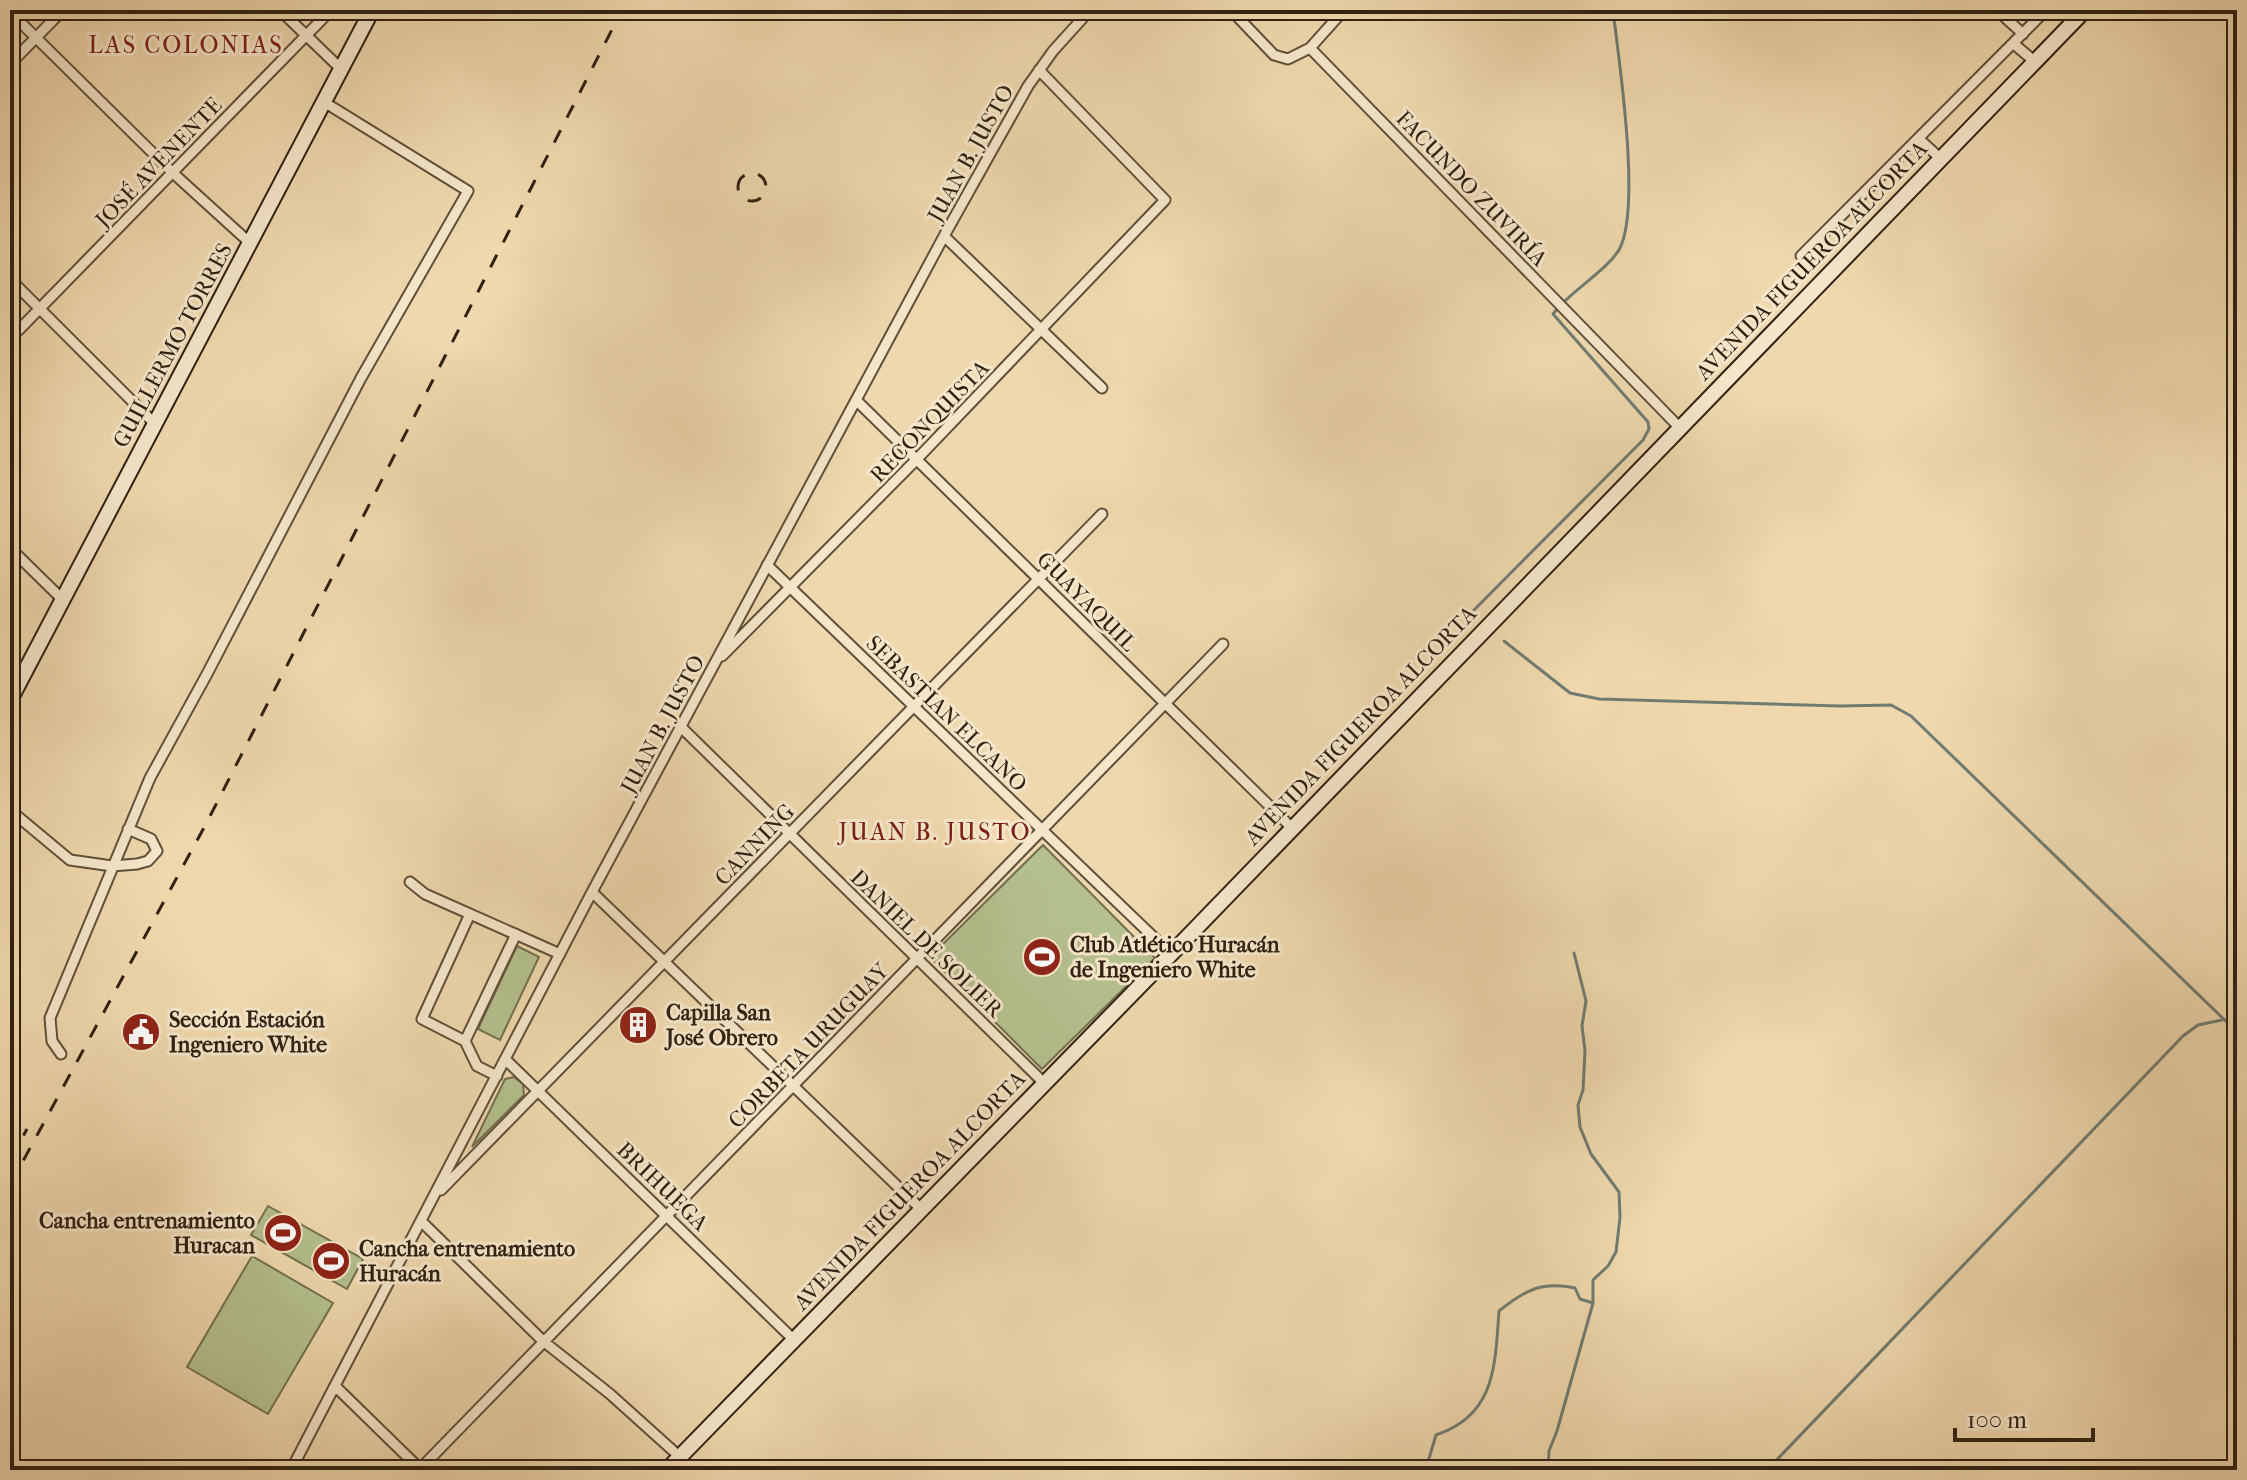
<svg xmlns="http://www.w3.org/2000/svg" width="2247" height="1480" viewBox="0 0 2247 1480" font-family="'IM FELL French Canon',serif">
	<rect width="100%" height="100%" fill="#efd8ad"/>
	<filter id="stains"><feTurbulence type="fractalNoise" baseFrequency=".0025" numOctaves="4"/><feColorMatrix values="0 0 0 0 .2 0 0 0 0 .09 0 0 0 0 .02 0 0 0 .5 -.17"/></filter>
	<radialGradient id="worn" r=".72"><stop offset=".6" stop-color="#630" stop-opacity="0"/><stop offset="1" stop-color="#630" stop-opacity=".3"/></radialGradient>
	<path fill="#b4c08e" stroke="#727050" stroke-width="2" d="M1043 845 1155 958 1042 1069 930 957Z
		M517 946 539 957 500 1040 478 1029Z
		M514 1077 523 1084 524 1095 472 1147 505 1079Z
		M268 1206 363 1259 347 1289 251 1235Z
		M252 1256 333 1303 268 1414 187 1367Z"/>
	<g fill="none" stroke-linecap="round" stroke-linejoin="round">
		<path stroke="#707c72" stroke-width="3" d="M1563 303C1578 287 1611 266 1620 248 1641 204 1619 62 1613 10
			M1473 611 1643 440 1649 429 1648 422 1553 314 1558 308
			M1504 641 1570 693 1599 699 1840 706 1891 705 1911 716 2237 1032
			M1574 953 1586 1001 1582 1026 1585 1051 1583 1090 1578 1105 1580 1127 1591 1154 1619 1192 1620 1217 1616 1252 1608 1266 1593 1280V1302
			M1427 1465 1436 1435C1496 1415 1495 1365 1499 1311 1525 1290 1542 1281 1575 1288L1580 1299 1593 1303 1557 1431 1549 1451 1548 1470
			M1767 1470 2183 1036 2198 1025 2222 1020"/>
		<g stroke="#604f3a" stroke-width="13">
			<path id="minor" d="M280 10 341 69
				M1231 10 1274 55 1288 59 1310 48 1679 427
				M1997 10 2023 34
				M10 12 173 173 250 243
				M2014 44 2034 61
				M1310 48 1344 10
				M10 64 63 10
				M1919 139 1940 158
				M944 236 1102 388
				M1801 256 2046 10
				M10 279 155 424
				M10 339 331 10
				M856 400 1292 828
				M10 548 63 600
				M767 565 1171 954
				M722 656 917 459 1165 200 1039 70
				M682 728 1044 1083
				M10 810 70 860 112 866 137 864 148 861 157 851 151 839 128 829
				M410 882 425 894 560 954
				M592 892 921 1209
				M470 914 422 1019 465 1041 477 1066 497 1076
				M465 1041 516 934
				M61 1054 52 1041 50 1018 150 778 207 674 361 378 468 191 324 102
				M506 1060 794 1340
				M441 1190 1102 514
				M421 1221 543 1341 610 1394 680 1457
				M335 1386 421 1470
				M291 1470 592 892 944 236 1028 86 1053 51 1090 10
				M419 1470 1223 644"/>
		</g>
		<g stroke="#302113" stroke-width="18">
			<path id="secondary" d="M10 700 372 10
				M667 1470 1171 954 2085 10"/>
		</g>
		<use href="#minor" stroke="#f5e6ca" stroke-width="9"/>
		<use href="#secondary" stroke="#f5e6ca" stroke-width="14"/>
		<path stroke="#302113" stroke-width="3" stroke-dasharray="14 14" stroke-linecap="butt" d="M738 187a14 14 0 1 1 28 0a14 14 0 1 1-28 0Z
			M10 1160 27 1129
			M10 1185 207 822 622 10"/>
	</g>
	<defs>
		<g id="stadium-disc" transform="scale(2)"><circle r="9.5" fill="#8f2418" stroke="#f5e6ca"/><path d="M0-5a6.5 5 0 1 0 0 10a6.5 5 0 1 0 0-10ZM-3.5-1.8h7v3.6h-7Z" fill="#fff"/></g>
		<g id="building-disc" transform="scale(2)"><circle r="9.5" fill="#8f2418" stroke="#f5e6ca"/><path d="M-4-6H4V6H1V3H-1V6H-4ZM-2.5-4.3h1.7v1.8h-1.7ZM.8-4.3h1.7v1.8H.8ZM-2.5-1h1.7V.8h-1.7ZM.8-1h1.7V.8H.8Z" fill="#fff"/></g>
		<g id="civic-disc" transform="scale(2)"><circle r="9.5" fill="#8f2418" stroke="#f5e6ca"/><path d="M-.6-6.5H3V-4.5H.6V-3L4-1V1h2V6H-6V1h2V-1L-.6-3ZM-1.2 2.5V6h2.4V2.5Z" fill="#fff"/></g>
	</defs>
	<g fill-rule="evenodd">
		<use href="#stadium-disc" x="1042" y="957"/>
		<use href="#building-disc" x="638" y="1025"/>
		<use href="#civic-disc" x="141" y="1032"/>
		<use href="#stadium-disc" x="283" y="1233"/>
		<use href="#stadium-disc" x="331" y="1261"/>
	</g>
	<g text-anchor="middle" stroke-width="6" stroke-linejoin="round" paint-order="stroke">
		<g font-size="22" fill="#302113" stroke="#f5e6ca">
			<text transform="translate(970 153) rotate(-61)" y="8">JUAN B. JUSTO</text>
			<text transform="translate(158 162) rotate(-46)" y="8">JOSÉ AVENENTE</text>
			<text transform="translate(1472 188) rotate(46)" y="8">FACUNDO ZUVIRÍA</text>
			<text transform="translate(1811 260) rotate(-46)" y="8">AVENIDA FIGUEROA ALCORTA</text>
			<text transform="translate(172 345) rotate(-62)" y="8">GUILLERMO TORRES</text>
			<text transform="translate(929 421) rotate(-46)" y="8">RECONQUISTA</text>
			<text transform="translate(1087 601) rotate(45)" y="8">GUAYAQUIL</text>
			<text transform="translate(947 713) rotate(44)" y="8">SEBASTIAN ELCANO</text>
			<text transform="translate(662 724) rotate(-62)" y="8">JUAN B. JUSTO</text>
			<text transform="translate(1360 725) rotate(-46)" y="8">AVENIDA FIGUEROA ALCORTA</text>
			<text transform="translate(754 844) rotate(-46)" y="8">CANNING</text>
			<text transform="translate(927 943) rotate(44)" y="8">DANIEL DE SOLIER</text>
			<text transform="translate(808 1045) rotate(-46)" y="8">CORBETA URUGUAY</text>
			<text transform="translate(663 1186) rotate(44)" y="8">BRIHUEGA</text>
			<text transform="translate(909 1190) rotate(-46)" y="8">AVENIDA FIGUEROA ALCORTA</text>
		</g>
		<g font-size="22" font-weight="bold" fill="#302113" stroke="#f5e6ca" text-anchor="start">
			<text x="1070" y="952">Club Atlético Huracán<tspan x="1070" dy="25">de Ingeniero White</tspan></text>
			<text x="666" y="1020">Capilla San<tspan x="666" dy="25">José Obrero</tspan></text>
			<text x="169" y="1027">Sección Estación<tspan x="169" dy="25">Ingeniero White</tspan></text>
			<text x="255" y="1228" text-anchor="end">Cancha entrenamiento<tspan x="255" dy="25">Huracan</tspan></text>
			<text x="359" y="1256">Cancha entrenamiento<tspan x="359" dy="25">Huracán</tspan></text>
		</g>
		<g font-size="24" letter-spacing="2" fill="#7a1f14" stroke="#f5e6ca">
			<text x="186" y="53">LAS COLONIAS</text>
			<text x="935" y="840">JUAN B. JUSTO</text>
		</g>
	</g>
	<rect width="2247" height="1480" fill="none" stroke="#efd8ad" stroke-width="40"/>
	<rect x="12" y="12" width="2223" height="1456" fill="none" stroke="#302113" stroke-width="4"/>
	<rect x="20" y="20" width="2207" height="1440" fill="none" stroke="#302113" stroke-width="2"/>
	<path d="M1955 1428v12h138v-12" fill="none" stroke="#302113" stroke-width="4"/>
	<text x="1967" y="1428" font-size="24" fill="#302113" stroke="#f5e6ca" stroke-width="6" paint-order="stroke">100 m</text>
	<rect width="100%" height="100%" filter="url(#stains)"/>
	<rect width="100%" height="100%" fill="url(#worn)"/>
</svg>
